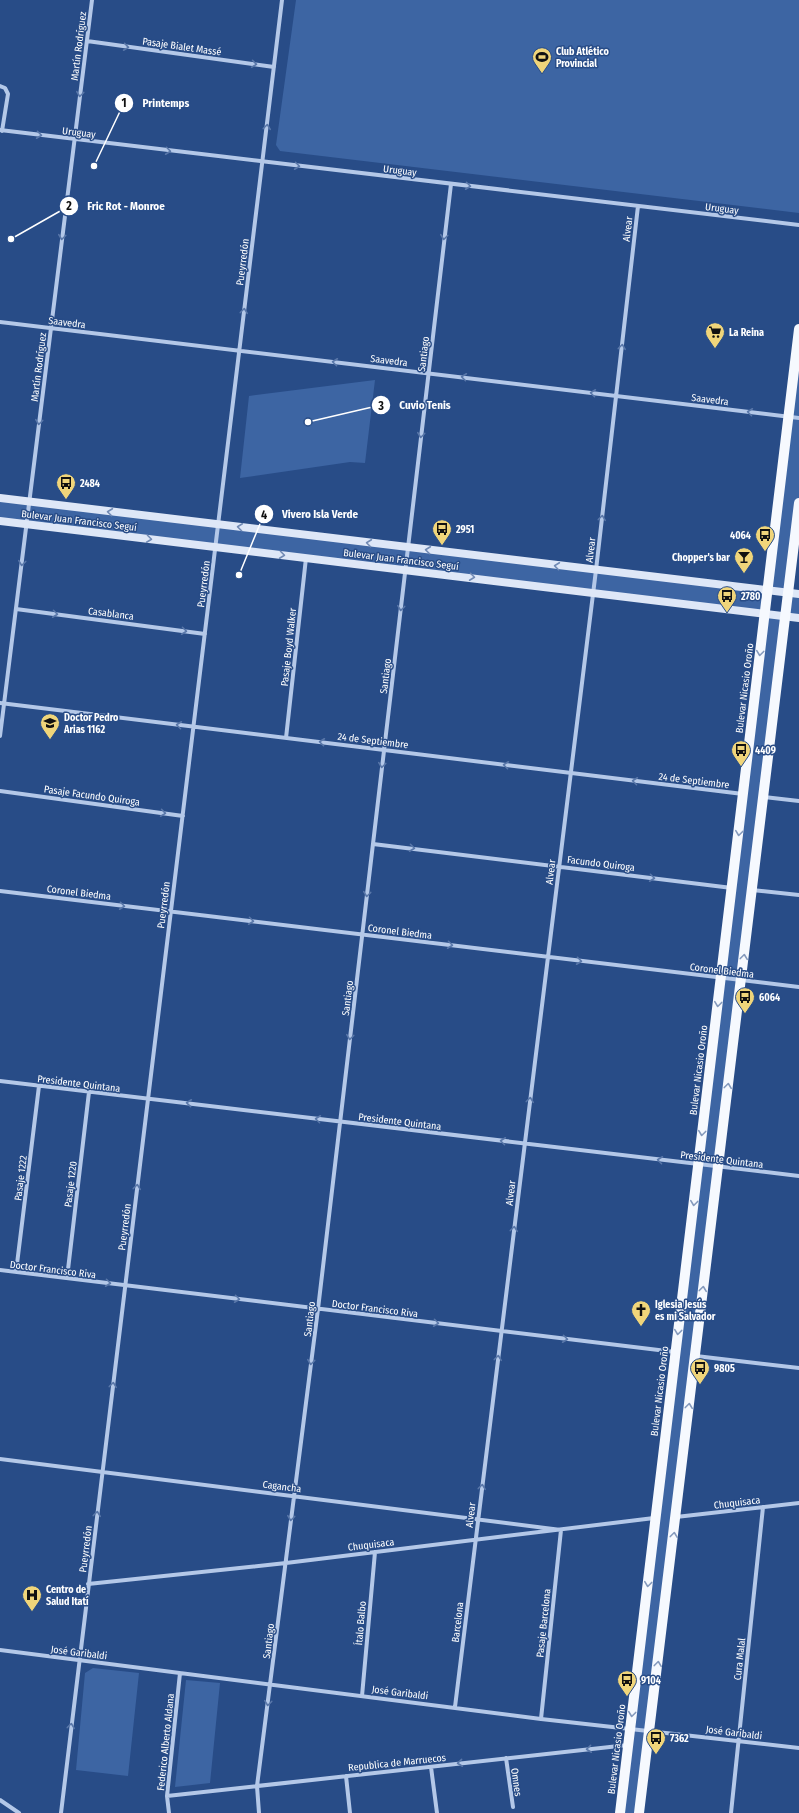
<svg xmlns="http://www.w3.org/2000/svg" width="799" height="1813" viewBox="0 0 799 1813" font-family="'Fira Sans Condensed',sans-serif">
	<rect width="100%" height="100%" fill="#284c87"/>
	<path fill="#3d65a3" fill-rule="evenodd" d="M296 0H799V213L280 151 276 145Z
		M799 329V503L788 593 799 594V618L785 616 639 1813H620L765 614 0 521V498L767 591ZM768 591 788 593 785 616 765 614Z
		M375 380 365 463 350 462 240 478 249 396Z
		M93 1668 139 1673 128 1776 76 1770 85 1673Z
		M186 1680 220 1683 210 1783 175 1787Z"/>
	<g fill="none" stroke-linecap="round" stroke-linejoin="round">
		<path stroke="#b4c8e8" stroke-width="4" d="M87 41 274 67
			M0 86 5 88 8 94 2 131
			M0 130 799 225
			M0 322 799 418
			M16 609 205 634
			M0 703 743 794
			M0 736 92 0
			M286 738 306 558
			M0 791 183 816
			M764 797 799 801
			M373 844 732 888
			M752 890 799 895
			M0 891 799 987
			M0 1081 799 1176
			M0 1270 675 1352
			M16 1272 39 1086
			M67 1278 89 1092
			M696 1356 799 1368
			M0 1459 561 1530 541 1719
			M676 1517 799 1503
			M88 1584 286 1563 654 1518
			M0 1650 541 1719 799 1748
			M362 1696 375 1552
			M455 1707 596 570 638 206
			M506 1758 513 1807
			M431 1767 437 1813
			M346 1776 350 1813
			M167 1796 628 1745
			M0 1800 19 1813
			M61 1813 282 0
			M169 1813 167 1796 180 1673
			M259 1813 257 1786 318 1309 451 184
			M731 1813 763 1507"/>
		<path stroke="#dee7f7" stroke-width="8" d="M0 498 799 594
			M0 521 799 618"/>
		<path stroke="#f6f9fe" stroke-width="10" d="M620 1813 799 329
			M639 1813 799 503"/>
	</g>
	<defs><path id="oneway-chevron" d="M-2-3.5L2.5 0L-2 3.5" fill="none" stroke-width="1.6" stroke-linecap="round" stroke-linejoin="round"/></defs>
	<g stroke="#5977a9">
		<use href="#oneway-chevron" transform="translate(126 47) rotate(8)"/>
		<use href="#oneway-chevron" transform="translate(254 64) rotate(8)"/>
		<use href="#oneway-chevron" transform="translate(80 94) rotate(97)"/>
		<use href="#oneway-chevron" transform="translate(267 127) rotate(-83)"/>
		<use href="#oneway-chevron" transform="translate(39 135) rotate(7)"/>
		<use href="#oneway-chevron" transform="translate(168 151) rotate(7)"/>
		<use href="#oneway-chevron" transform="translate(297 166) rotate(7)"/>
		<use href="#oneway-chevron" transform="translate(468 186) rotate(7)"/>
		<use href="#oneway-chevron" transform="translate(62 237) rotate(97)"/>
		<use href="#oneway-chevron" transform="translate(444 237) rotate(97)"/>
		<use href="#oneway-chevron" transform="translate(244 311) rotate(-83)"/>
		<use href="#oneway-chevron" transform="translate(622 347) rotate(-83)"/>
		<use href="#oneway-chevron" transform="translate(335 362) rotate(-173)"/>
		<use href="#oneway-chevron" transform="translate(464 377) rotate(-173)"/>
		<use href="#oneway-chevron" transform="translate(593 393) rotate(-173)"/>
		<use href="#oneway-chevron" transform="translate(750 412) rotate(-173)"/>
		<use href="#oneway-chevron" transform="translate(39 422) rotate(97)"/>
		<use href="#oneway-chevron" transform="translate(421 435) rotate(97)"/>
		<use href="#oneway-chevron" transform="translate(602 518) rotate(-83)"/>
		<use href="#oneway-chevron" transform="translate(22 563) rotate(97)"/>
		<use href="#oneway-chevron" transform="translate(401 608) rotate(97)"/>
		<use href="#oneway-chevron" transform="translate(55 614) rotate(7)"/>
		<use href="#oneway-chevron" transform="translate(184 631) rotate(7)"/>
		<use href="#oneway-chevron" transform="translate(179 725) rotate(-173)"/>
		<use href="#oneway-chevron" transform="translate(322 742) rotate(-173)"/>
		<use href="#oneway-chevron" transform="translate(382 765) rotate(97)"/>
		<use href="#oneway-chevron" transform="translate(506 765) rotate(-173)"/>
		<use href="#oneway-chevron" transform="translate(635 781) rotate(-173)"/>
		<use href="#oneway-chevron" transform="translate(163 813) rotate(8)"/>
		<use href="#oneway-chevron" transform="translate(412 848) rotate(7)"/>
		<use href="#oneway-chevron" transform="translate(652 878) rotate(7)"/>
		<use href="#oneway-chevron" transform="translate(367 894) rotate(97)"/>
		<use href="#oneway-chevron" transform="translate(122 906) rotate(7)"/>
		<use href="#oneway-chevron" transform="translate(251 921) rotate(7)"/>
		<use href="#oneway-chevron" transform="translate(450 945) rotate(7)"/>
		<use href="#oneway-chevron" transform="translate(579 961) rotate(7)"/>
		<use href="#oneway-chevron" transform="translate(350 1037) rotate(97)"/>
		<use href="#oneway-chevron" transform="translate(530 1100) rotate(-83)"/>
		<use href="#oneway-chevron" transform="translate(189 1103) rotate(-174)"/>
		<use href="#oneway-chevron" transform="translate(318 1119) rotate(-173)"/>
		<use href="#oneway-chevron" transform="translate(503 1141) rotate(-173)"/>
		<use href="#oneway-chevron" transform="translate(660 1160) rotate(-173)"/>
		<use href="#oneway-chevron" transform="translate(137 1187) rotate(-83)"/>
		<use href="#oneway-chevron" transform="translate(514 1229) rotate(-83)"/>
		<use href="#oneway-chevron" transform="translate(108 1283) rotate(7)"/>
		<use href="#oneway-chevron" transform="translate(237 1299) rotate(7)"/>
		<use href="#oneway-chevron" transform="translate(436 1323) rotate(7)"/>
		<use href="#oneway-chevron" transform="translate(565 1339) rotate(7)"/>
		<use href="#oneway-chevron" transform="translate(498 1358) rotate(-83)"/>
		<use href="#oneway-chevron" transform="translate(311 1362) rotate(97)"/>
		<use href="#oneway-chevron" transform="translate(113 1385) rotate(-83)"/>
		<use href="#oneway-chevron" transform="translate(482 1487) rotate(-83)"/>
		<use href="#oneway-chevron" transform="translate(97 1514) rotate(-83)"/>
		<use href="#oneway-chevron" transform="translate(291 1518) rotate(97)"/>
		<use href="#oneway-chevron" transform="translate(268 1703) rotate(97)"/>
		<use href="#oneway-chevron" transform="translate(71 1726) rotate(-83)"/>
		<use href="#oneway-chevron" transform="translate(589 1749) rotate(174)"/>
		<use href="#oneway-chevron" transform="translate(460 1763) rotate(174)"/>
	</g>
	<g stroke="#718ab4">
		<use href="#oneway-chevron" transform="translate(110 512) rotate(-173)"/>
		<use href="#oneway-chevron" transform="translate(240 527) rotate(-173)"/>
		<use href="#oneway-chevron" transform="translate(149 539) rotate(7)"/>
		<use href="#oneway-chevron" transform="translate(369 543) rotate(-173)"/>
		<use href="#oneway-chevron" transform="translate(428 550) rotate(-173)"/>
		<use href="#oneway-chevron" transform="translate(282 555) rotate(7)"/>
		<use href="#oneway-chevron" transform="translate(557 566) rotate(-173)"/>
		<use href="#oneway-chevron" transform="translate(472 577) rotate(7)"/>
	</g>
	<g stroke="#859abd">
		<use href="#oneway-chevron" transform="translate(760 653) rotate(97)"/>
		<use href="#oneway-chevron" transform="translate(739 833) rotate(97)"/>
		<use href="#oneway-chevron" transform="translate(744 957) rotate(-83)"/>
		<use href="#oneway-chevron" transform="translate(718 1004) rotate(97)"/>
		<use href="#oneway-chevron" transform="translate(728 1086) rotate(-83)"/>
		<use href="#oneway-chevron" transform="translate(702 1133) rotate(97)"/>
		<use href="#oneway-chevron" transform="translate(694 1203) rotate(97)"/>
		<use href="#oneway-chevron" transform="translate(703 1289) rotate(-83)"/>
		<use href="#oneway-chevron" transform="translate(678 1332) rotate(97)"/>
		<use href="#oneway-chevron" transform="translate(689 1406) rotate(-83)"/>
		<use href="#oneway-chevron" transform="translate(674 1535) rotate(-83)"/>
		<use href="#oneway-chevron" transform="translate(648 1584) rotate(97)"/>
		<use href="#oneway-chevron" transform="translate(658 1664) rotate(-83)"/>
		<use href="#oneway-chevron" transform="translate(632 1714) rotate(97)"/>
	</g>
	<defs>
		<g id="stadium-pin" transform="scale(1)"><path d="M0 17L-7.5 6A9.5 9.5 0 1 1 7.5 6Z" fill="#f0d57a" stroke="#284c87"/><path d="M0-5a6.5 5 0 1 0 0 10a6.5 5 0 1 0 0-10ZM-3.5-1.8h7v3.6h-7Z" fill="#111"/></g>
		<g id="supermarket-pin" transform="scale(1)"><path d="M0 17L-7.5 6A9.5 9.5 0 1 1 7.5 6Z" fill="#f0d57a" stroke="#284c87"/><path d="M-6-5.5h2.5l.6 2H6L4.5 2H-2.5L-4.4-4H-6ZM-1.5 3.2a1.3 1.3 0 1 0 .1 0ZM3 3.2a1.3 1.3 0 1 0 .1 0Z" fill="#111"/></g>
		<g id="bus-pin" transform="scale(1)"><path d="M0 17L-7.5 6A9.5 9.5 0 1 1 7.5 6Z" fill="#f0d57a" stroke="#284c87"/><path d="M-5-6H5V4H4V6H2V4H-2V6H-4V4H-5ZM-3.5-4V0h7V-4ZM-3.5 1.2v1.5H-2V1.2ZM2 1.2v1.5H3.5V1.2Z" fill="#111"/></g>
		<g id="bar-pin" transform="scale(1)"><path d="M0 17L-7.5 6A9.5 9.5 0 1 1 7.5 6Z" fill="#f0d57a" stroke="#284c87"/><path d="M-6-5H6L.8 .8V4.5H3.5V6h-7V4.5H-.8V.8Z" fill="#111"/></g>
		<g id="school-pin" transform="scale(1)"><path d="M0 17L-7.5 6A9.5 9.5 0 1 1 7.5 6Z" fill="#f0d57a" stroke="#284c87"/><path d="M0-5L7-2L0 1L-7-2ZM-4 1L0 2.5L4 1V4Q0 6-4 4Z" fill="#111"/></g>
		<g id="church-pin" transform="scale(1)"><path d="M0 17L-7.5 6A9.5 9.5 0 1 1 7.5 6Z" fill="#f0d57a" stroke="#284c87"/><path d="M-1.2-6h2.4v3.5h3.3v2.4h-3.3V6h-2.4V-.1h-3.3v-2.4h3.3Z" fill="#111"/></g>
		<g id="hospital-pin" transform="scale(1)"><path d="M0 17L-7.5 6A9.5 9.5 0 1 1 7.5 6Z" fill="#f0d57a" stroke="#284c87"/><path d="M-5-5h3v3.5h4V-5h3V5h-3V1.5h-4V5h-3Z" fill="#111"/></g>
	</defs>
	<g fill-rule="evenodd">
		<use href="#stadium-pin" x="542" y="57"/>
		<use href="#supermarket-pin" x="715" y="332"/>
		<use href="#bus-pin" x="66" y="483"/>
		<use href="#bus-pin" x="442" y="529"/>
		<use href="#bus-pin" x="765" y="535"/>
		<use href="#bar-pin" x="744" y="557"/>
		<use href="#bus-pin" x="727" y="596"/>
		<use href="#school-pin" x="50" y="723"/>
		<use href="#bus-pin" x="741" y="750"/>
		<use href="#bus-pin" x="745" y="997"/>
		<use href="#church-pin" x="641" y="1310"/>
		<use href="#bus-pin" x="700" y="1368"/>
		<use href="#hospital-pin" x="32" y="1595"/>
		<use href="#bus-pin" x="627" y="1680"/>
		<use href="#bus-pin" x="656" y="1738"/>
	</g>
	<g text-anchor="middle" stroke-width="3" stroke-linejoin="round" paint-order="stroke">
		<g font-size="10" fill="#fff" stroke="#284c87">
			<text transform="translate(78 46) rotate(-83)" y="4">Martín Rodríguez</text>
			<text transform="translate(182 46) rotate(8)" y="4">Pasaje Bialet Massé</text>
			<text transform="translate(79 132) rotate(7)" y="4">Uruguay</text>
			<text transform="translate(400 170) rotate(7)" y="4">Uruguay</text>
			<text transform="translate(722 208) rotate(7)" y="4">Uruguay</text>
			<text transform="translate(627 229) rotate(-83)" y="4">Alvear</text>
			<text transform="translate(242 262) rotate(-83)" y="4">Pueyrredón</text>
			<text transform="translate(67 322) rotate(7)" y="4">Saavedra</text>
			<text transform="translate(423 354) rotate(-83)" y="4">Santiago</text>
			<text transform="translate(389 360) rotate(7)" y="4">Saavedra</text>
			<text transform="translate(38 367) rotate(-83)" y="4">Martín Rodríguez</text>
			<text transform="translate(710 399) rotate(7)" y="4">Saavedra</text>
			<text transform="translate(79 520) rotate(7)" y="4">Bulevar Juan Francisco Seguí</text>
			<text transform="translate(590 550) rotate(-83)" y="4">Alvear</text>
			<text transform="translate(401 559) rotate(7)" y="4">Bulevar Juan Francisco Seguí</text>
			<text transform="translate(203 584) rotate(-83)" y="4">Pueyrredón</text>
			<text transform="translate(111 613) rotate(7)" y="4">Casablanca</text>
			<text transform="translate(288 647) rotate(-84)" y="4">Pasaje Boyd Walker</text>
			<text transform="translate(385 676) rotate(-83)" y="4">Santiago</text>
			<text transform="translate(744 688) rotate(-83)" y="4">Bulevar Nicasio Oroño</text>
			<text transform="translate(373 740) rotate(7)" y="4">24 de Septiembre</text>
			<text transform="translate(694 780) rotate(7)" y="4">24 de Septiembre</text>
			<text transform="translate(92 795) rotate(8)" y="4">Pasaje Facundo Quiroga</text>
			<text transform="translate(601 863) rotate(7)" y="4">Facundo Quiroga</text>
			<text transform="translate(550 872) rotate(-83)" y="4">Alvear</text>
			<text transform="translate(79 892) rotate(7)" y="4">Coronel Biedma</text>
			<text transform="translate(163 905) rotate(-83)" y="4">Pueyrredón</text>
			<text transform="translate(400 931) rotate(7)" y="4">Coronel Biedma</text>
			<text transform="translate(722 970) rotate(7)" y="4">Coronel Biedma</text>
			<text transform="translate(347 998) rotate(-83)" y="4">Santiago</text>
			<text transform="translate(698 1070) rotate(-83)" y="4">Bulevar Nicasio Oroño</text>
			<text transform="translate(79 1083) rotate(7)" y="4">Presidente Quintana</text>
			<text transform="translate(400 1121) rotate(7)" y="4">Presidente Quintana</text>
			<text transform="translate(722 1159) rotate(7)" y="4">Presidente Quintana</text>
			<text transform="translate(20 1178) rotate(-83)" y="4">Pasaje 1222</text>
			<text transform="translate(70 1184) rotate(-83)" y="4">Pasaje 1220</text>
			<text transform="translate(510 1193) rotate(-83)" y="4">Alvear</text>
			<text transform="translate(124 1227) rotate(-83)" y="4">Pueyrredón</text>
			<text transform="translate(53 1269) rotate(7)" y="4">Doctor Francisco Riva</text>
			<text transform="translate(375 1308) rotate(7)" y="4">Doctor Francisco Riva</text>
			<text transform="translate(309 1319) rotate(-83)" y="4">Santiago</text>
			<text transform="translate(659 1391) rotate(-83)" y="4">Bulevar Nicasio Oroño</text>
			<text transform="translate(282 1486) rotate(7)" y="4">Cagancha</text>
			<text transform="translate(737 1502) rotate(-7)" y="4">Chuquisaca</text>
			<text transform="translate(470 1515) rotate(-83)" y="4">Alvear</text>
			<text transform="translate(371 1544) rotate(-7)" y="4">Chuquisaca</text>
			<text transform="translate(85 1549) rotate(-83)" y="4">Pueyrredón</text>
			<text transform="translate(457 1622) rotate(-83)" y="4">Barcelona</text>
			<text transform="translate(360 1623) rotate(-85)" y="4">Ítalo Balbo</text>
			<text transform="translate(543 1623) rotate(-84)" y="4">Pasaje Barcelona</text>
			<text transform="translate(268 1641) rotate(-83)" y="4">Santiago</text>
			<text transform="translate(79 1652) rotate(7)" y="4">José Garibaldi</text>
			<text transform="translate(739 1659) rotate(-84)" y="4">Cura Malal</text>
			<text transform="translate(400 1692) rotate(7)" y="4">José Garibaldi</text>
			<text transform="translate(734 1732) rotate(7)" y="4">José Garibaldi</text>
			<text transform="translate(165 1742) rotate(-84)" y="4">Federico Alberto Aldana</text>
			<text transform="translate(616 1749) rotate(-83)" y="4">Bulevar Nicasio Oroño</text>
			<text transform="translate(397 1762) rotate(-6)" y="4">Republica de Marruecos</text>
			<text transform="translate(517 1782) rotate(82)" y="4">Omnes</text>
		</g>
		<g font-size="10" font-weight="bold" fill="#fff" stroke="#284c87" text-anchor="start">
			<text x="556" y="55">Club Atlético<tspan x="556" dy="12">Provincial</tspan></text>
			<text x="729" y="336">La Reina</text>
			<text x="80" y="487">2484</text>
			<text x="456" y="533">2951</text>
			<text x="751" y="539" text-anchor="end">4064</text>
			<text x="730" y="561" text-anchor="end">Chopper's bar</text>
			<text x="741" y="600">2780</text>
			<text x="64" y="721">Doctor Pedro<tspan x="64" dy="12">Arias 1162</tspan></text>
			<text x="755" y="754">4409</text>
			<text x="759" y="1001">6064</text>
			<text x="655" y="1308">Iglesia Jesús<tspan x="655" dy="12">es mi Salvador</tspan></text>
			<text x="714" y="1372">9805</text>
			<text x="46" y="1593">Centro de<tspan x="46" dy="12">Salud Itatí</tspan></text>
			<text x="641" y="1684">9104</text>
			<text x="670" y="1742">7362</text>
		</g>
	</g>
	<path fill="none" stroke="#fff" stroke-width="1.5" d="M94 166L124 103M11 239L69 206M308 422L381 405M239 575L264 514"/>
	<g fill="#fff" stroke="#284c87" stroke-width="1.5">
		<circle cx="94" cy="166" r="4"/>
		<circle cx="11" cy="239" r="4"/>
		<circle cx="308" cy="422" r="4"/>
		<circle cx="239" cy="575" r="4"/>
		<circle cx="124" cy="103" r="10"/>
		<circle cx="69" cy="206" r="10"/>
		<circle cx="381" cy="405" r="10"/>
		<circle cx="264" cy="514" r="10"/>
	</g>
	<g font-size="12" text-anchor="middle" font-weight="bold" fill="#111">
		<text x="124" y="107">1</text>
		<text x="69" y="210">2</text>
		<text x="381" y="410">3</text>
		<text x="264" y="519">4</text>
	</g>
	<g font-size="11" text-anchor="middle" font-weight="bold" fill="#fff" stroke="#284c87" stroke-width="3" stroke-linejoin="round" paint-order="stroke">
		<text x="166" y="107">Printemps</text>
		<text x="126" y="210">Fric Rot - Monroe</text>
		<text x="425" y="409">Cuvio Tenis</text>
		<text x="320" y="518">Vivero Isla Verde</text>
	</g>
</svg>
